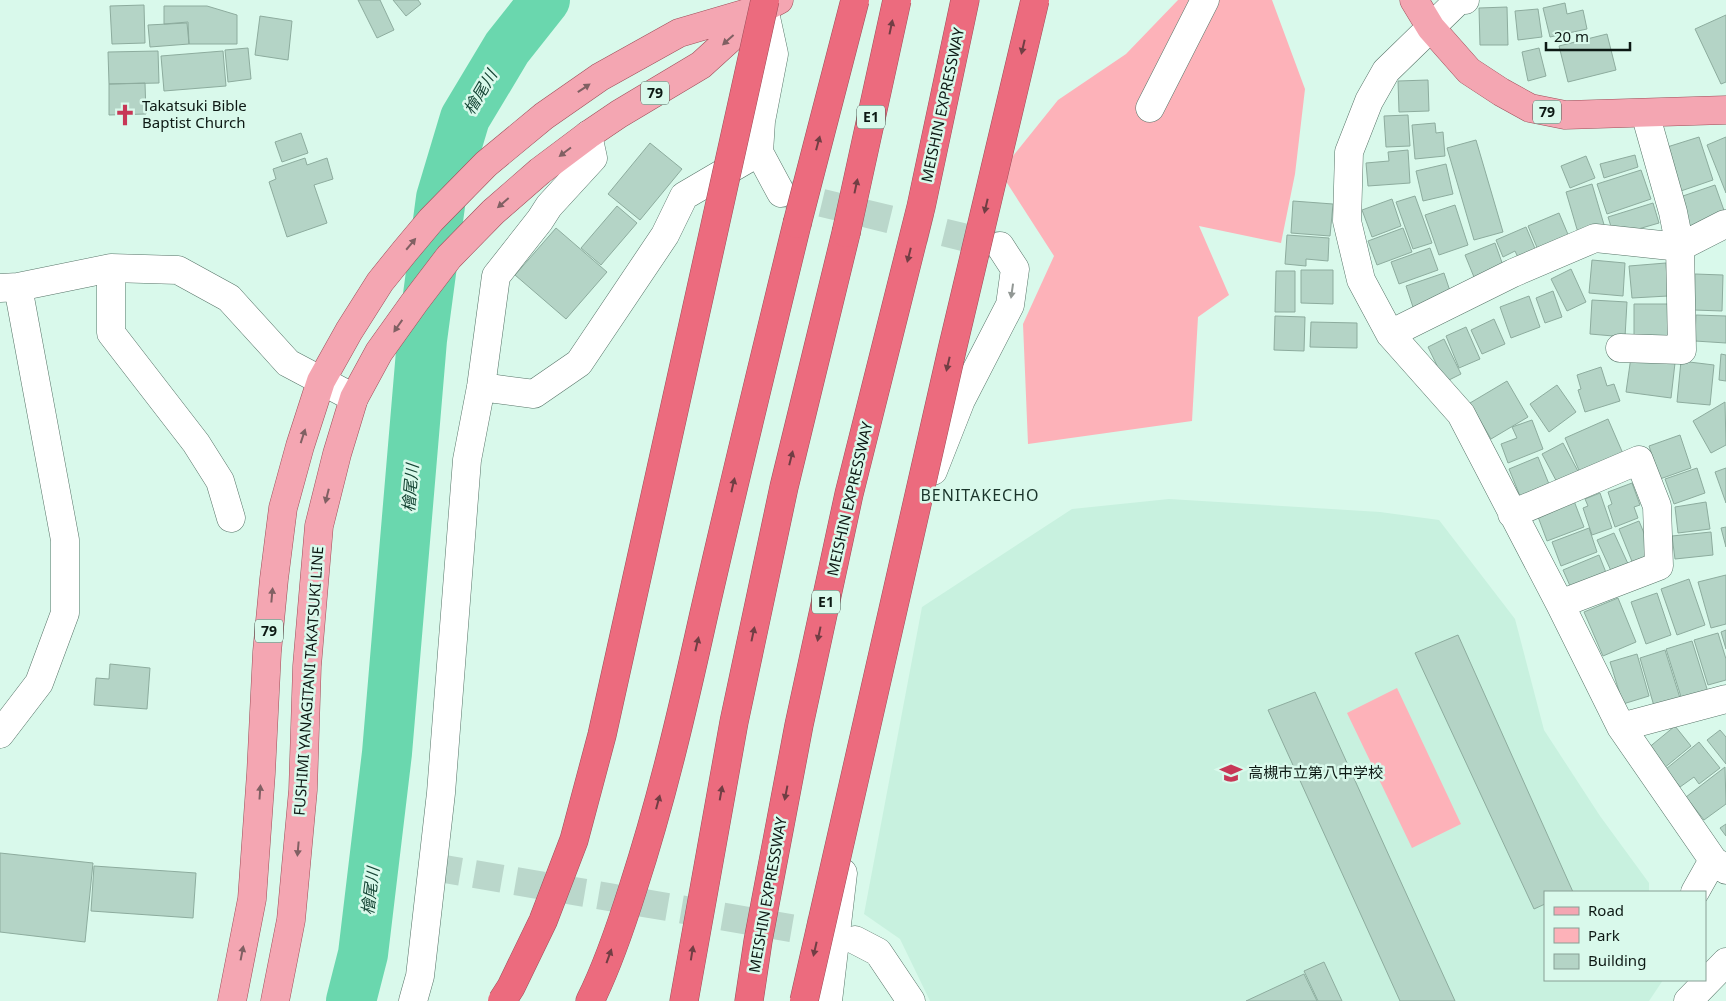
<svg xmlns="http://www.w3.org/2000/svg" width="1726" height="1001" viewBox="0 0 1726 1001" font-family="'Noto Sans','Noto Sans JP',sans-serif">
	<rect width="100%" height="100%" fill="#d9f9eb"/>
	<path fill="#c8f1df" d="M1169 499 1380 512 1439 520 1515 619 1544 730 1600 816 1649 883V892H1545V980H1663L1649 1001H930L900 939 864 914 922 607 1072 509Z"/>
	<path fill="#fdb2b9" d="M1178 0H1272L1305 89 1295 174 1281 243 1199 226 1229 295 1198 317 1192 421 1028 444 1023 324 1054 256 1000 172 1058 100 1126 54Z
		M1397 688 1461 824 1412 848 1347 713Z"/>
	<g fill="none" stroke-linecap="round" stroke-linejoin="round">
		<path stroke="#6ad7ae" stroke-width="50" d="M351 1001 363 954 387 753 422 340 441 198 465 118 507 48 545 0"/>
	</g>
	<path fill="#b4d4c6" stroke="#8dac9e" d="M358 0H380L394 30 377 38Z
		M393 0H418L421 4 406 16Z
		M1565 3 1567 14 1583 10 1587 29 1550 37 1543 8Z
		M144 5 145 43 112 44 110 6Z
		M164 6H207L237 15V44H189L188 22 164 24Z
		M1507 7 1508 45H1480L1479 8Z
		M1538 9 1542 37 1518 40 1515 11Z
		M1726 15V82L1721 84 1695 29Z
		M260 16 292 21 288 60 255 55Z
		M187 23 189 44 150 47 148 25Z
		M1607 34 1616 70 1568 82 1559 46Z
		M248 48 251 79 228 82 225 50Z
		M1539 48 1546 76 1528 81 1522 52Z
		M158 51 159 83 109 84 108 52Z
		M223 51 226 86 164 91 161 56Z
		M1428 80 1429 111 1399 112 1398 81Z
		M145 83 146 114 109 115V84Z
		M1408 115 1410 146 1386 147 1384 116Z
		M1435 123 1436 133 1443 132 1445 156 1415 159 1412 125Z
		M301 133 308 153 282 162 275 142Z
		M1699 137 1713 180 1678 192 1664 148Z
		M1726 137V193L1707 145Z
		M1476 140 1503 232 1474 240 1447 148Z
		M650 143 682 169 640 220 608 194Z
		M1408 150 1410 183 1368 186 1366 163 1389 161 1388 152Z
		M1635 155 1638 167 1604 178 1600 164Z
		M1586 156 1595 178 1570 188 1561 166Z
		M305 158 307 165 327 158 333 179 314 185 327 223 287 237 269 182 276 179 273 169Z
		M1446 164 1453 194 1423 201 1416 171Z
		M1641 170 1651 199 1607 214 1597 184Z
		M1592 184 1605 228 1579 236 1566 192Z
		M1715 185 1726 216 1691 231 1680 197Z
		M1415 196 1432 243 1413 249 1396 202Z
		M1392 199 1401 226 1372 237 1362 210Z
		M1293 201 1333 204 1330 236 1291 233Z
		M1653 203 1659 223 1614 236 1608 217Z
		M1455 205 1468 245 1439 255 1425 215Z
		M617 206 637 223 601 265 581 248Z
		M1559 213 1572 244 1541 257 1528 226Z
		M1526 227 1539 258 1522 266 1515 251 1503 257 1496 240Z
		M556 228 607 272 566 319 515 275Z
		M1403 228 1412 252 1377 265 1368 241Z
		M1287 235 1329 238 1328 261 1306 259V266L1285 264Z
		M1495 243 1505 271 1476 282 1465 255Z
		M1430 248 1438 270 1399 284 1391 262Z
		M1592 260 1625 263 1623 296 1589 293Z
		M1666 263 1668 296 1632 298 1629 266Z
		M1571 269 1586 302 1567 311 1551 279Z
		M1301 270H1333V304L1301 303Z
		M1276 271H1295V312H1275Z
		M1444 273 1453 300 1415 313 1406 286Z
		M1695 274 1723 275 1722 311 1694 310Z
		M1553 291 1562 317 1545 323 1536 298Z
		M1529 296 1540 327 1511 338 1500 307Z
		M1592 300 1627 302 1625 337 1590 334Z
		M1634 304H1668V338L1634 337Z
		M1696 315 1726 316V343L1695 341Z
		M1275 316 1305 317 1304 351 1274 350Z
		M1494 319 1505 344 1482 354 1471 330Z
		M1311 322 1357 323V348L1310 347Z
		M1466 327 1480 359 1459 368 1446 336Z
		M1444 339 1461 374 1445 382 1428 347Z
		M1721 354 1726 355V381L1719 380Z
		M1631 357 1675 363 1671 398 1626 392Z
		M1681 361 1714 365 1710 405 1677 402Z
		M1601 367 1607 386 1614 384 1620 401 1585 412 1578 390 1581 389 1577 375Z
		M1507 381 1528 417 1491 439 1470 403Z
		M1557 385 1576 412 1549 432 1530 404Z
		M1725 402 1726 445 1711 453 1693 421Z
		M1608 419 1624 456 1581 475 1565 438Z
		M1532 420 1543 449 1508 463 1501 444 1517 438 1512 427Z
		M1680 435 1691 468 1660 479 1649 446Z
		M1563 443 1580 475 1559 486 1542 454Z
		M1538 457 1551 489 1522 501 1509 469Z
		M1697 468 1705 493 1674 504 1665 479Z
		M1726 468V503L1715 472Z
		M1632 483 1640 505 1634 507 1638 518 1615 527 1608 506 1612 504 1608 492Z
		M1600 493 1612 528 1592 535 1583 508 1588 506 1585 499Z
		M1574 501 1584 527 1547 541 1537 514Z
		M1706 502 1710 529 1678 533 1675 507Z
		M1639 521 1653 555 1633 564 1619 529Z
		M1726 527V547L1721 528Z
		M1589 528 1597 552 1561 566 1552 542Z
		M1711 532 1713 555 1675 559 1672 536Z
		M1614 533 1629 566 1612 573 1597 540Z
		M1599 555 1609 580 1574 595 1563 570Z
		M1726 575V624L1711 628 1698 582Z
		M1689 579 1705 625 1677 635 1661 589Z
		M1657 593 1671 635 1646 644 1631 602Z
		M1618 598 1636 642 1603 656 1584 612Z
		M1726 630V649L1721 632Z
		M1718 633 1726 659V680L1708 685 1694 640Z
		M1458 635 1573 892H1545V904L1534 909 1415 653Z
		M1692 641 1708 692 1682 700 1666 649Z
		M1665 650 1680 698 1654 706 1640 658Z
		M1637 654 1649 696 1623 704 1610 662Z
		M110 664 150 668 147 709 94 705 96 678 109 679Z
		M1315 692 1390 858 1455 1001H1400L1268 710Z
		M1675 726 1691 746 1663 769 1647 749Z
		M1720 730 1726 737V764L1707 740Z
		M1699 742 1720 768 1699 784 1694 777 1680 787 1666 769Z
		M1725 767 1726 804 1704 820 1686 797Z
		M1726 824V836L1720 828Z
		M0 853 93 863 85 942 0 932Z
		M94 866 196 873 193 918 91 911Z
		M1324 962 1342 1001H1318L1304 971Z
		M1304 974 1317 1001H1246Z"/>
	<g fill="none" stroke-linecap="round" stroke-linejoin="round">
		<path stroke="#bad7cb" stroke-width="28" stroke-dasharray="28 14" stroke-linecap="butt" d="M781 193 1000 246
			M433 867 843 937"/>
		<g stroke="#577468" stroke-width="29">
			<path id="minor" d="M1465 0H1459L1386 71 1369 101 1349 152 1347 221 1361 280 1390 334 1461 414 1560 604 1621 727 1713 860 1726 870
				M764 8 774 54 761 121 759 152 781 193
				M1150 108 1205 0
				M111 268V333L196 443 220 481 231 518
				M0 288 18 287 111 268 178 270 229 298 288 363 354 398
				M1390 334 1513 273 1595 238 1680 247 1673 212 1645 113
				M1620 348 1682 350 1680 247 1725 224
				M481 387 534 394 579 363 665 235 684 196 759 152
				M933 471 961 400 1010 305 1015 269 1000 246
				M1512 514 1639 460 1657 506 1659 566 1560 604
				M1621 727 1726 699
				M0 734 39 683 65 613V540L18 287
				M1695 892 1713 860
				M855 940 878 952 911 1001
				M413 1001 420 976 441 793 467 460 481 387 496 276 540 220 549 206 593 158 588 135
				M828 1001 843 873
				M1688 1001 1726 962"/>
		</g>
		<g stroke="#9e4e59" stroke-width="29">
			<path id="major" d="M1414 0 1431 28 1469 71 1501 92 1530 108 1565 115 1726 110
				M232 1001 252 899 261 773 267 652 274 579 283 508 300 446 321 381 349 331 380 282 405 251 431 220 486 164 544 116 600 77 679 33 764 8 779 0
				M275 1001 291 920 303 790 307 666 319 526 337 454 354 398 379 352 414 303 449 257 493 212 540 171 588 135 619 114 701 65 758 13"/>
		</g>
		<g stroke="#9e4e59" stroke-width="29">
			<path id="highway" d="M590 1001C608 965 621 926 633 888 662 799 683 708 703 618 733 486 765 355 797 224
				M684 1001 734 722 784 487 846 233
				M749 1001 758 941 799 725 849 494 921 207 965 0"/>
		</g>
		<use href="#minor" stroke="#fff" stroke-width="28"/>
		<use href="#major" stroke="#f4a6b2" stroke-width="28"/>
		<use href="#highway" stroke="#ec6b7e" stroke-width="28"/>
		<g stroke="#9e4e59" stroke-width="29" stroke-linecap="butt">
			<path id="highway-bridge" d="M797 224 855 0
				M846 233 897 0
				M502 1001 511 987 543 921 574 840 602 735 765 0
				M804 1001 952 350 1035 0"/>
		</g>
		<use href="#highway-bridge" stroke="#ec6b7e" stroke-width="28"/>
	</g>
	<defs><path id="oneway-solid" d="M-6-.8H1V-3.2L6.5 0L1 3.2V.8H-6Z" transform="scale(1.25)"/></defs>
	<g fill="#713e44">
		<use href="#oneway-solid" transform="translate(891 27) rotate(-78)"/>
		<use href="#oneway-solid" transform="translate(1023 47) rotate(103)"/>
		<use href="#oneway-solid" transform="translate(818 143) rotate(-75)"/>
		<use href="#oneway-solid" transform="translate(856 186) rotate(-78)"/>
		<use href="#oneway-solid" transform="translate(986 206) rotate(103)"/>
		<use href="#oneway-solid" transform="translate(909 255) rotate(104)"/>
		<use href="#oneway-solid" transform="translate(948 364) rotate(103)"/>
		<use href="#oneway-solid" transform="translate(791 458) rotate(-76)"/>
		<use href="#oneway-solid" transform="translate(733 485) rotate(-77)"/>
		<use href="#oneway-solid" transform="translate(753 634) rotate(-78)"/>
		<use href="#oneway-solid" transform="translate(819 634) rotate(102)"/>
		<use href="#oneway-solid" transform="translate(697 644) rotate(-77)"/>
		<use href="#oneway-solid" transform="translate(721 793) rotate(-80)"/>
		<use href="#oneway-solid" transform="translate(786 793) rotate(101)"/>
		<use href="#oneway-solid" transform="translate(658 802) rotate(-75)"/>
		<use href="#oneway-solid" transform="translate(815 949) rotate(103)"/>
		<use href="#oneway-solid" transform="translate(692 953) rotate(-81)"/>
		<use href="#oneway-solid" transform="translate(609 956) rotate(-70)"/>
	</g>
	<g fill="#806063">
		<use href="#oneway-solid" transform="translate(728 40) rotate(138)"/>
		<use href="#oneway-solid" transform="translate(584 88) rotate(-34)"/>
		<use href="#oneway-solid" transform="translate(565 152) rotate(143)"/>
		<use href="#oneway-solid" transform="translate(503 203) rotate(139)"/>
		<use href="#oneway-solid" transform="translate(411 244) rotate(-50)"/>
		<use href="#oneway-solid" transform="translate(398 326) rotate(125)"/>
		<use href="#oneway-solid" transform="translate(303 436) rotate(-72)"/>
		<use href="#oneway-solid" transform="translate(327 496) rotate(104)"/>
		<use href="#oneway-solid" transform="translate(272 595) rotate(-85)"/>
		<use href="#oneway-solid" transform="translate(260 792) rotate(-86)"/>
		<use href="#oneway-solid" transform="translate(298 849) rotate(95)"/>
		<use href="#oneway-solid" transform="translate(242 953) rotate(-79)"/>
	</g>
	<use fill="#929895" href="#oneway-solid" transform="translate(1012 291) rotate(98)"/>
	<defs>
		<g id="church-bare" transform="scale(1.725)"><path d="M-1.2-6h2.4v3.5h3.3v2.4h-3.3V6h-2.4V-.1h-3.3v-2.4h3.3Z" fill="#c73756" stroke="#d9f9eb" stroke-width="2.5" paint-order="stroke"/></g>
		<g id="school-bare" transform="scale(1.725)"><path d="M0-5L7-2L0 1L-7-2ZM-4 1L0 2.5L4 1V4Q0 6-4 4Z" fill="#c73756" stroke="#d9f9eb" stroke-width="2.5" paint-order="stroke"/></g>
	</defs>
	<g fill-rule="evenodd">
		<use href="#church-bare" x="125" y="115"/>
		<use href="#school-bare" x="1231" y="773"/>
	</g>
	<g text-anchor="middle" stroke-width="5" stroke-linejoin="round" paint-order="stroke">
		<g fill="#d9f9eb" stroke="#4a5c54" stroke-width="1">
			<rect x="641" y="81.5" width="28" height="23" rx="4"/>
			<rect x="1533" y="100.5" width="28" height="23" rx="4"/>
			<rect x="857" y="105.5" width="28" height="23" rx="4"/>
			<rect x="812" y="590.5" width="28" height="23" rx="4"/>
			<rect x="255" y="619.5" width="28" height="23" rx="4"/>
		</g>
		<g font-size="14" font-weight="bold" fill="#0d1914">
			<text x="655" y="98">79</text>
			<text x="1547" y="117">79</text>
			<text x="871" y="122">E1</text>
			<text x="826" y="607">E1</text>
			<text x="269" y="636">79</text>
		</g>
		<g font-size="15" fill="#0d1914" stroke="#d9f9eb">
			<text transform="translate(943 105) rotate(-78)" y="5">MEISHIN EXPRESSWAY</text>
			<text transform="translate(850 499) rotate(-77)" y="5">MEISHIN EXPRESSWAY</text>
			<text transform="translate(309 681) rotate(-86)" y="5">FUSHIMI YANAGITANI TAKATSUKI LINE</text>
			<text transform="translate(768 895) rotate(-80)" y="5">MEISHIN EXPRESSWAY</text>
		</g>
		<g font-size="15" fill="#0d1914" stroke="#d9f9eb" text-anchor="start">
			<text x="142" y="111">Takatsuki Bible<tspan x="142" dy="17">Baptist Church</tspan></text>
			<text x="1248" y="778">高槻市立第八中学校</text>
		</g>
		<g font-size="16" font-style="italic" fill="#154434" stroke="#d9f9eb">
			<text transform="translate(480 92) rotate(-59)" y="6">檜尾川</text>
			<text transform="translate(410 488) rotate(-85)" y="6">檜尾川</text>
			<text transform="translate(370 891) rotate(-83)" y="6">檜尾川</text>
		</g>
		<g font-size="16" letter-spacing="1" fill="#19342a" stroke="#d9f9eb">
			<text x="980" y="501">BENITAKECHO</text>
		</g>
	</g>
	<rect x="1544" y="891" width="162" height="90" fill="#d9f9eb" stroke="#879f95"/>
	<rect x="1554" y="907" width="25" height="8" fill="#f4a6b2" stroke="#879f95"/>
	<text x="1588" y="916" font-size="15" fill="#0d1914">Road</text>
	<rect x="1554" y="928" width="25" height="15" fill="#fdb2b9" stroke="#879f95"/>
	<text x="1588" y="941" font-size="15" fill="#0d1914">Park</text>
	<rect x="1554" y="954" width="25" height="15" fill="#b4d4c6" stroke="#879f95"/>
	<text x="1588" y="966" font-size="15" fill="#0d1914">Building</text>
	<path d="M1546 42v8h84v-8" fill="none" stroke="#0d1914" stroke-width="2.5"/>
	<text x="1554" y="42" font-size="15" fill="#0d1914" stroke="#d9f9eb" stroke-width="4" paint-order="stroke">20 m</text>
</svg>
